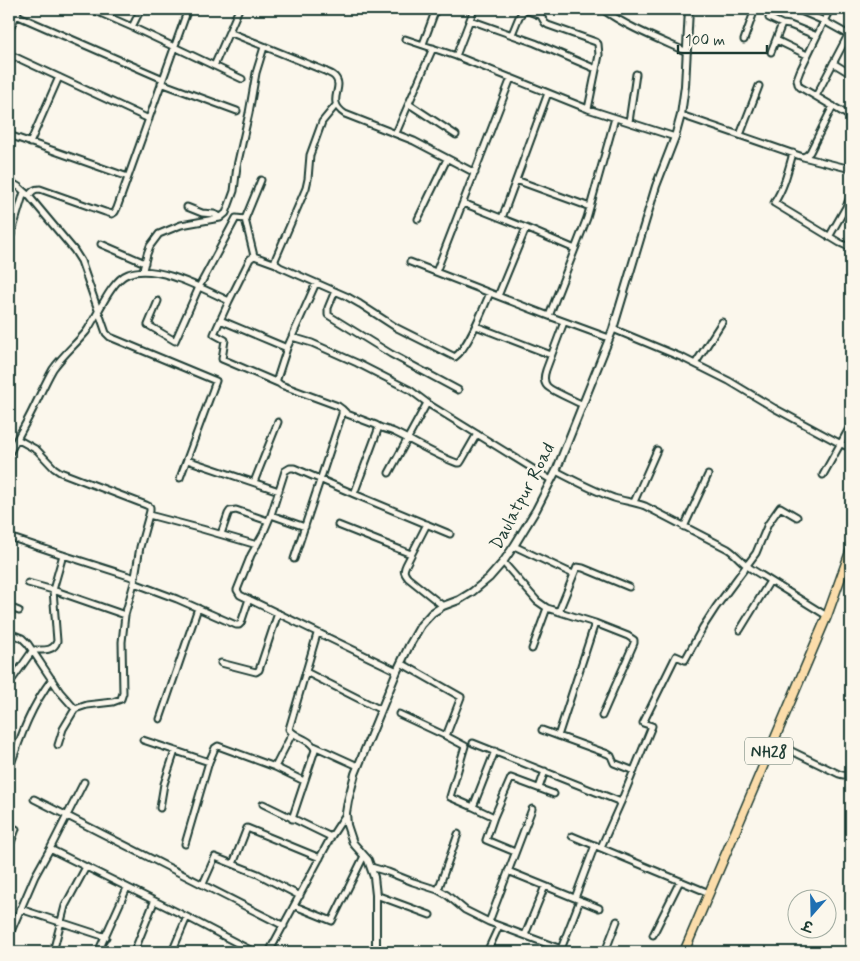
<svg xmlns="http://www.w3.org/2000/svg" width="860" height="961" viewBox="0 0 860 961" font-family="Mynerve,'Playpen Sans Deva',sans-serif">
	<rect width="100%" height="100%" fill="#fbf7ec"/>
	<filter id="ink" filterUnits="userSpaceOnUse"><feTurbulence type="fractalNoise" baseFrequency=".02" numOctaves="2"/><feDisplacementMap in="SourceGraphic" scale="10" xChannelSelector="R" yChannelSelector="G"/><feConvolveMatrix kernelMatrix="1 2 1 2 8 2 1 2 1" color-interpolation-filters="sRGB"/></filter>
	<g filter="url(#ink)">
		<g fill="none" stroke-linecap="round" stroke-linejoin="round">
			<g stroke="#1f3d34" stroke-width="9">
				<path id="minor" d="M91 9 132 27 242 79
					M523 9 541 16 545 23 548 25 596 42 598 44 599 55 588 109
					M602 9C627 27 658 39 687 52
					M796 9 824 21 851 36
					M830 9 800 71 797 79 798 84 800 87 851 117
					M16 15 163 79
					M769 18 782 24
					M470 20 535 43 596 69
					M132 27 141 9
					M9 31 19 9
					M229 32 325 71C328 73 333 74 335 77 345 88 325 101 345 114L414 141 475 173
					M512 34 519 17 524 10
					M405 39 456 56 588 109 675 137
					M744 40 755 9
					M776 40 807 55
					M423 44 436 9
					M771 52 782 24 790 25 817 36
					M9 54 149 119
					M456 56 474 9
					M833 63 851 74
					M214 66 239 9
					M161 83 237 111
					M816 96 848 35
					M409 104 456 135
					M336 105 322 122 310 155 308 179 306 188 275 260 276 264 280 267 346 296 360 304 397 328 455 357C468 348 483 309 490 293
					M681 115 803 157 807 155 810 152 833 106
					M629 122 636 74
					M396 133 433 48
					M9 135 128 177
					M740 135 759 86
					M30 143 59 77
					M793 153C788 171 784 188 774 203L840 243 851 248
					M803 157 851 169
					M516 180 590 207
					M9 181 19 187 29 196 74 250 81 261 106 333 110 337 216 381 180 478
					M29 196C32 191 34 189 40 189L105 212 112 214 115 212 117 208 188 9
					M463 203 526 228 575 249
					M187 207 202 213 214 214 221 217
					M502 218 548 93
					M418 219 447 159
					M829 237 846 207 851 194
					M9 242 24 192
					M101 244 145 263
					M254 256 245 219 261 180
					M410 262 549 316 609 338
					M143 270 147 254 150 246 159 234 181 225 220 218 226 213 234 191 237 166 249 113 256 73 264 47
					M436 272 511 78
					M335 291 328 308V315L391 354 458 390
					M498 296 526 228
					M158 301 148 325 175 341 199 287 236 218 245 219
					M229 301 214 334 225 340 222 359 278 383
					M549 316 587 218 615 118
					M220 320 287 348
					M564 322 546 370C544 376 543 381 547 386 551 391 576 401 583 405
					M476 326 551 355
					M613 329 683 358 729 381 774 408 841 444 851 448
					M292 337 312 343 357 363 410 390 430 405 551 480
					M695 364 722 322
					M342 409 347 414 376 425C381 429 388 429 394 432 415 442 435 455 457 463H460L462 460 477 434
					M17 439 37 450 54 468 60 472 146 505 150 507V511L140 547 134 583 125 615 122 642 123 693 121 699 113 702 87 705 75 709 63 729 58 745
					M9 454C16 440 24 427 31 413 38 399 45 383 53 369 63 355 75 345 86 332 97 317 111 280 128 274 156 263 203 289 229 301L250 259 254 256 276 264
					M187 460 279 491
					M556 471C575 481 594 491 614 498 624 501 634 502 645 506L728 549C737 555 743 564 753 570L827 616
					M389 473 427 403
					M823 475 851 425
					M254 482 278 422
					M354 494 379 427
					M9 500V512
					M634 502 657 450
					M149 515 202 529 257 545
					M271 515 305 527
					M427 524 406 565C403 571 404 573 408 578L443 606
					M338 525 411 554
					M684 527 708 475
					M221 534 228 514 230 511 236 510 268 521
					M9 537 63 555 135 578
					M514 546 573 574
					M294 559 342 414V409L338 406 281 385 277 382V379L287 348 316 283
					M503 562 537 601 547 608 595 623 628 636 634 640V643L602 716
					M28 583 53 590 125 615
					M134 583 177 599 236 625H239L241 623 249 599
					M9 607 19 611
					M559 611 577 567 583 568 629 587
					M740 630 770 581
					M9 633 22 638 28 644 60 692 75 709
					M532 649 547 608
					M221 663 252 671 256 672 259 670 278 613
					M401 663 461 697 446 736 465 746 450 797 473 807
					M397 671 240 595 237 590 251 555 263 534 271 515 285 471 290 468H294L354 494 450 534
					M306 672 381 710
					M9 684 33 650C42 650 54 652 57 641L53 590 63 555
					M399 714 446 736
					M160 719 198 608
					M542 730 608 754 611 756 614 763 634 771
					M558 736 595 623
					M143 740 209 762
					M773 742 839 774C845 776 848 776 851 770
					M473 743 621 802
					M314 746 358 766
					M495 751 473 807 494 817 486 840 515 852
					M275 767 292 734
					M9 770C21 736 30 708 52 679
					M539 788 545 771
					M34 799 284 926
					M263 804 331 837
					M160 808 164 784 175 751
					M494 817 511 778 554 794
					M292 819 315 750C312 739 295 738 289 729L317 634
					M572 836 709 893
					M185 844 209 762 215 748 218 746 275 767 304 781
					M601 847 621 802 652 726 643 723 676 656 685 660 703 627 716 607 756 553 768 524 780 507 797 517
					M9 848 16 829
					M50 849 187 917 254 952
					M233 864 247 828 320 858
					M371 867 388 872 413 882 438 890 447 895 465 910 489 922 569 952
					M508 871 599 908
					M203 884 215 857 258 874 300 896
					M438 890 458 834
					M376 895 430 915
					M575 898 595 845
					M295 906 332 921 364 856
					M20 909 106 937
					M489 922 532 809
					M525 935 545 886
					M653 935 680 881
					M9 936 35 876 50 849 84 782
					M561 949 580 900
					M53 952 65 906 86 867
					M98 952 127 888
					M134 952 154 902
					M172 952 187 917
					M269 952 331 837 346 814
					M487 952 499 926
					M605 952 617 921"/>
			</g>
			<g stroke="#1f3d34" stroke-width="10">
				<path id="tertiary" d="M376 952V895L374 877 368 860 353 843 347 825 346 813 348 801 355 774 397 671 409 646 421 625 432 613 443 606 459 600 472 592 489 578 503 562 514 546 536 510 556 471 613 329 656 186 675 137 681 115 685 86 689 9"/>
			</g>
			<g stroke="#1f3d34" stroke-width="11">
				<path id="trunk" d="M684 952 827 616 851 549"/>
			</g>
			<use href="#minor" stroke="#fbf7ec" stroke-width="5"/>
			<use href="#tertiary" stroke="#fbf7ec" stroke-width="6"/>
			<use href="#trunk" stroke="#fbddab" stroke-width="8"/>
		</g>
	</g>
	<g text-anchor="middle" stroke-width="5" stroke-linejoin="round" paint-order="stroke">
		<rect fill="#fbf7ec" stroke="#61756b" stroke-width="1" x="745" y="737.5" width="48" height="27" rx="4"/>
		<g font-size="16" font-weight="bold" fill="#1f3d34">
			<text x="769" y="757">NH28</text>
		</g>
		<g font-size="18" fill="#1f3d34" stroke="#fbf7ec">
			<text transform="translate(522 496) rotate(-62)" y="6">Daulatpur Road</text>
		</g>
	</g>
	<rect width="860" height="961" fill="none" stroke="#fbf7ec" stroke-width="30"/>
	<rect x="15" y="15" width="830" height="931" fill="none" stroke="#1f3d34" stroke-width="2" filter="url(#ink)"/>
	<g transform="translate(812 914) rotate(200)"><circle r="24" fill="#fbf7ec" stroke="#a3ada2"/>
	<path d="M0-4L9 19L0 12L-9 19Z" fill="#1f6fb2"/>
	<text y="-8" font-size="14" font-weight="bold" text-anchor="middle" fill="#1f3d34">उ</text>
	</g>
	<path d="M678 45v8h89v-8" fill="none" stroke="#1f3d34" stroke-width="2.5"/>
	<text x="685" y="45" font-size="15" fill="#1f3d34" stroke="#fbf7ec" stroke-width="4" paint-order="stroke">100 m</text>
</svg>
